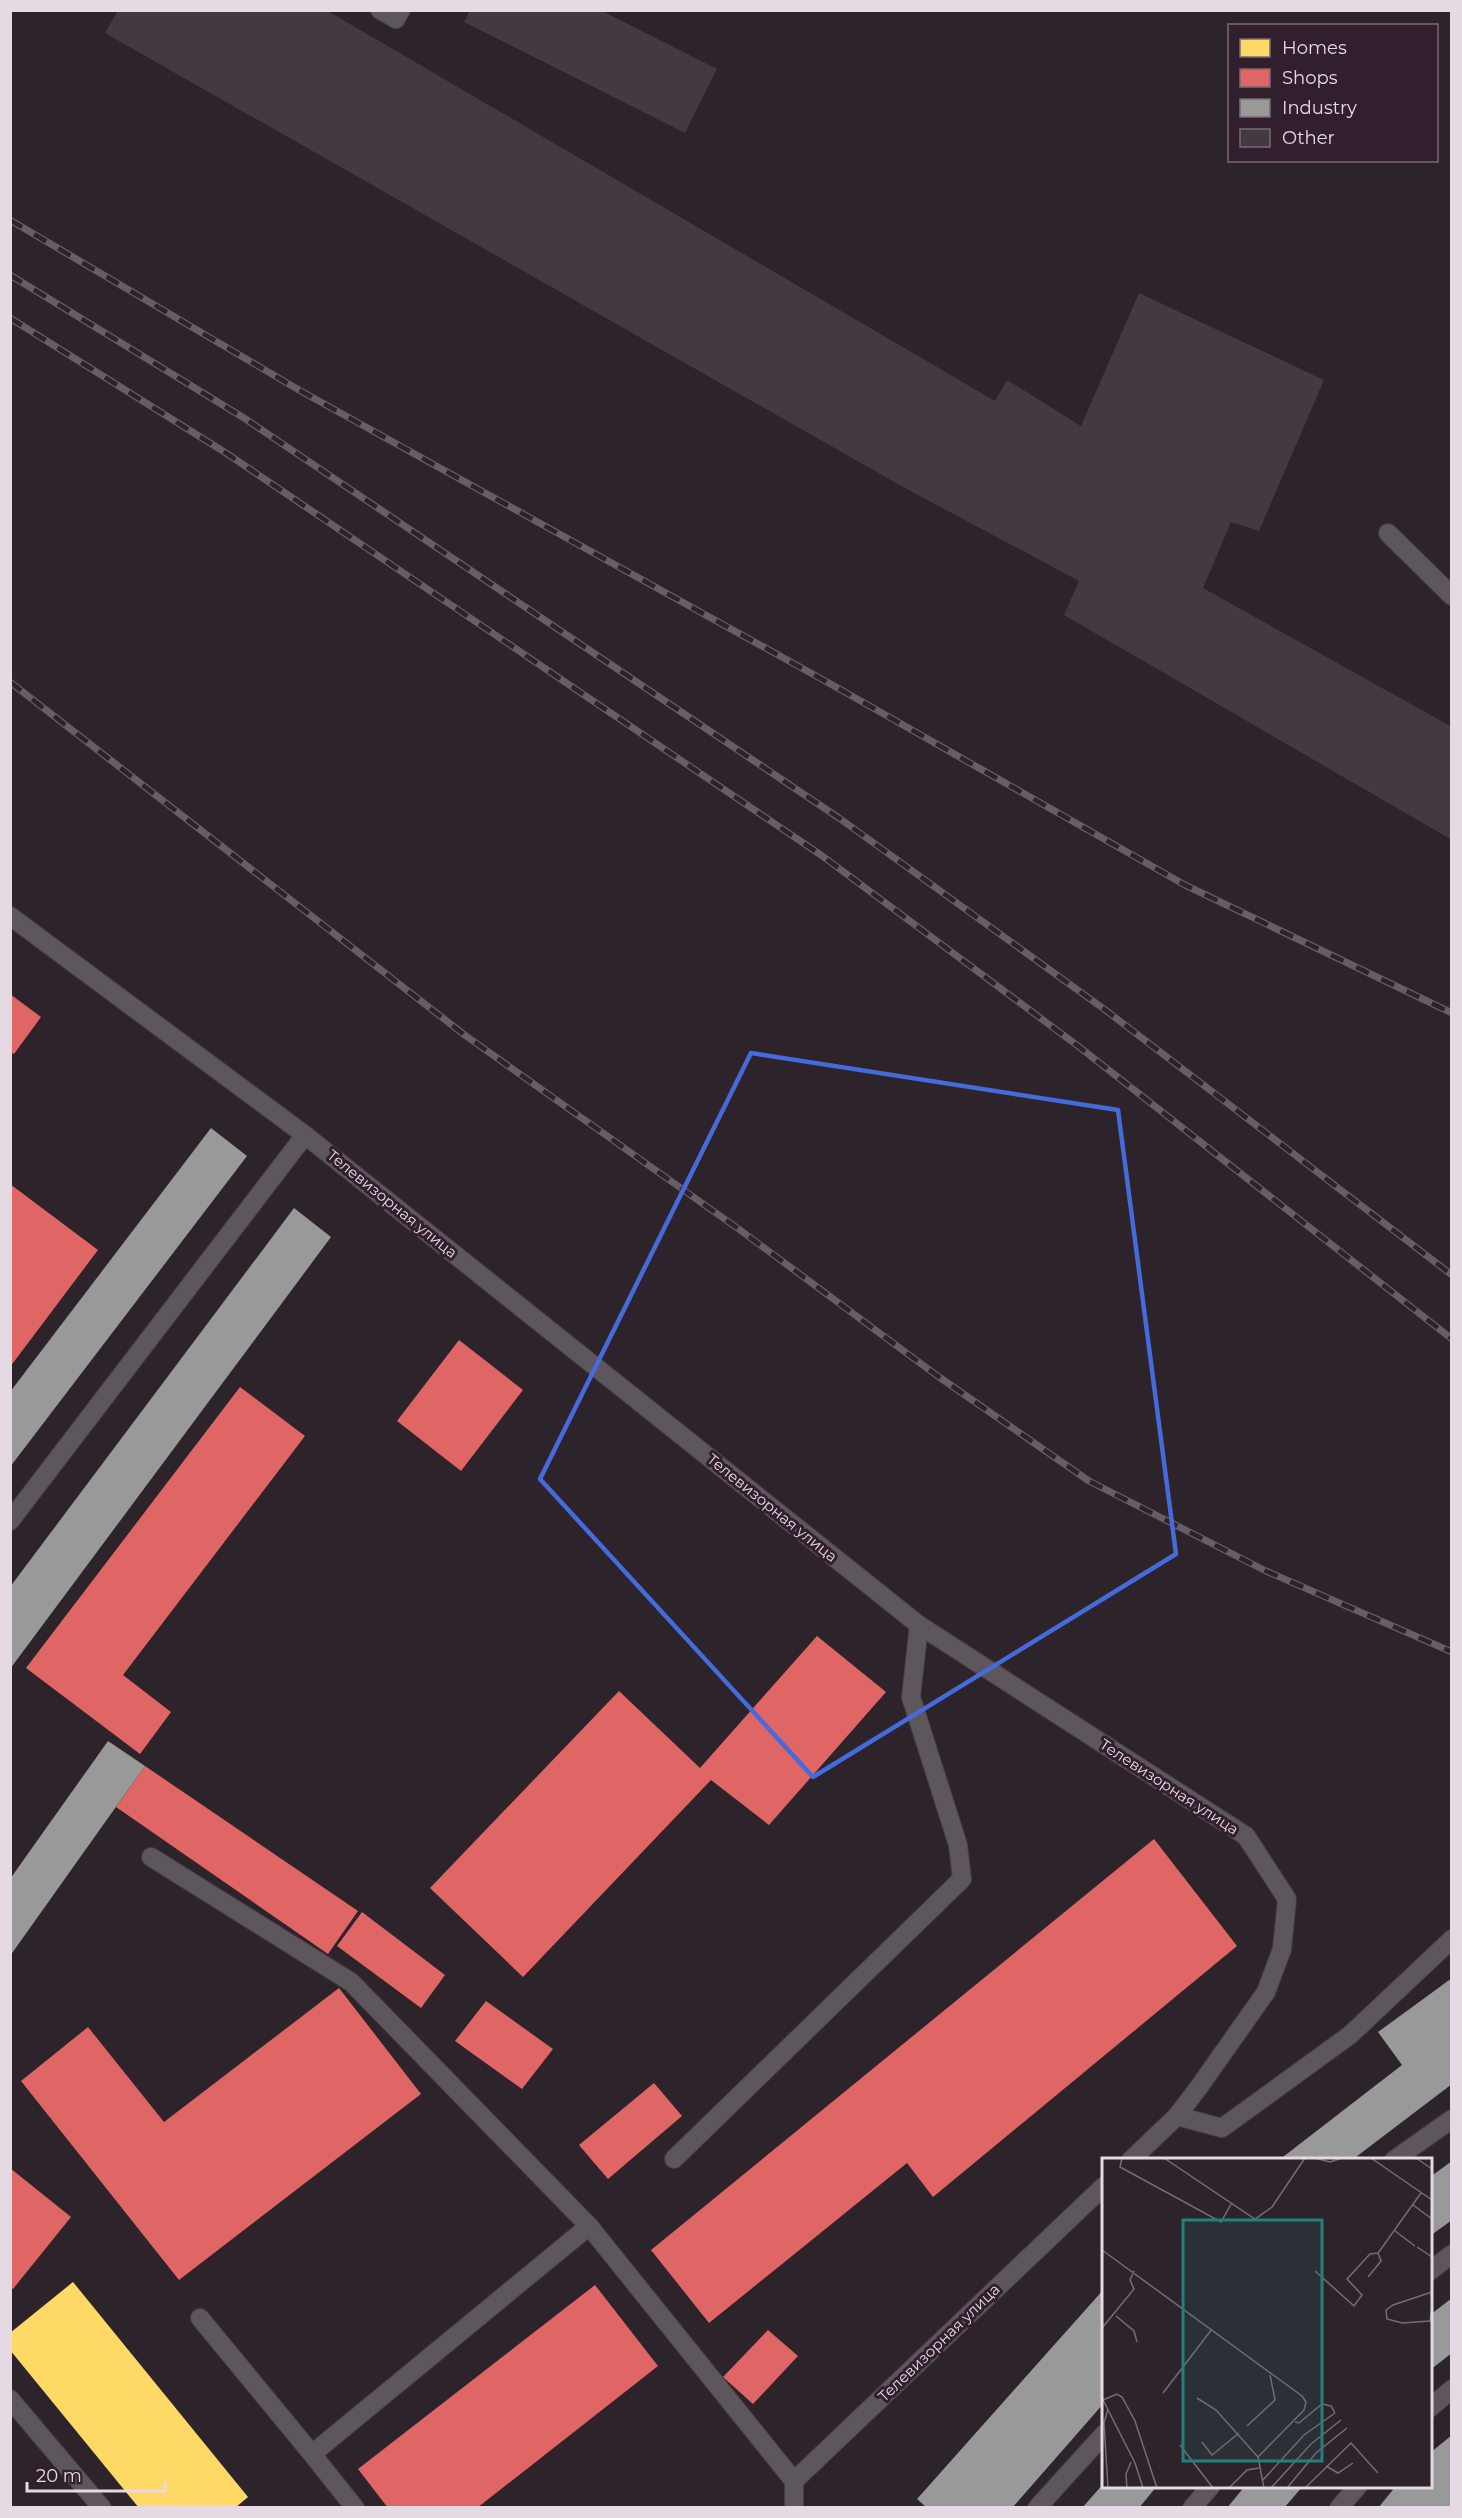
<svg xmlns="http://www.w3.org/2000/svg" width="1462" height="2518" viewBox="0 0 1462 2518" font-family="Montserrat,sans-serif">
	<rect width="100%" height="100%" fill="#2d232b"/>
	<path fill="#ffd966" d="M73 2282 248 2497 235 2508H139L10 2350V2333Z"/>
	<path fill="#e06666" d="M10 994 41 1017 14 1054 10 1052Z
		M10 1184 98 1250 10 1367Z
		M459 1340 523 1390 461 1471 397 1421Z
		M240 1387 305 1436 123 1675 171 1712 140 1754 26 1668Z
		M817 1636 886 1692 769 1825 711 1780 523 1977 430 1888 619 1691 700 1768Z
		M145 1766 358 1911 328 1954 116 1807Z
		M1154 1839 1237 1946 933 2197 907 2163 709 2323 651 2250Z
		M362 1912 445 1975 421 2008 337 1946Z
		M339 1988 421 2094 179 2280 21 2081 88 2027 164 2122Z
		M486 2001 553 2049 522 2089 455 2041Z
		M654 2083 682 2116 608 2179 579 2145Z
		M10 2168 71 2217 13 2289 10 2287Z
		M595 2285 658 2366 477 2508H388L358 2469Z
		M768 2330 798 2356 753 2404 723 2377Z"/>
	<path fill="#999" d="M211 1128 247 1156 10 1467V1392Z
		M294 1208 331 1237 10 1669V1587Z
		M108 1741 145 1766 10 1956V1879Z
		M1452 1978V2084L1352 2160H1279L1402 2065 1378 2032Z
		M1452 2161V2220L1430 2236V2177Z
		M1104 2289V2403L1012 2508H927L917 2499Z
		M1452 2298V2353L1430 2370V2315Z
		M1452 2435V2508H1378L1396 2486H1430V2453Z
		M1104 2483V2486H1157L1139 2508H1082Z
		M1245 2486H1303L1284 2508H1227Z"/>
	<path fill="#433941" d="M118 10H326L995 401 1007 380 1081 426 1139 293 1324 380 1259 531 1231 522 1203 588 1452 727V840L1064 615 1079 581 903 487 105 33Z
		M470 10H600L717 69 685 133 464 22Z"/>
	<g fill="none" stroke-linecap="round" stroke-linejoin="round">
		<g stroke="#473e45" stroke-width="20">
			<path id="lane" d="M380 10 396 19 401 10
				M1388 533 1452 596
				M10 916 305 1135 919 1625 1246 1836 1287 1899 1282 1949 1266 1992 1199 2087 1177 2116 1131 2160
				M10 1521 305 1135
				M151 1857 351 1982 589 2226 794 2481
				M1177 2116 1222 2128 1350 2035 1452 1939
				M674 2159 962 1879 958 1845 911 1697 919 1625
				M1394 2160 1452 2119
				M1430 2271 1452 2254
				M200 2318 312 2454 589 2226
				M10 2399 102 2508
				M1430 2408 1452 2389
				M312 2454 355 2508
				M794 2508V2481L1104 2186
				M1037 2508 1104 2434
				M1192 2508 1211 2486
				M1339 2508 1358 2486"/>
		</g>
		<use href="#lane" stroke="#5d565c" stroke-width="18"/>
		<g stroke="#655e64" stroke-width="7">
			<path id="rail" d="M10 220 299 390 845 692 1185 885 1452 1013
				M10 275 244 418 839 818 1104 1009 1452 1275
				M10 318 226 453 821 855 1078 1046 1452 1339
				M10 682 466 1036 740 1230 939 1377 1089 1481 1266 1571 1452 1652"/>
		</g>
		<use href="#rail" stroke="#311f2e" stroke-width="4.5" stroke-dasharray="14" stroke-linecap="butt"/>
	</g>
	<path fill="none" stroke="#456ada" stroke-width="4.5" stroke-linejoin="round" d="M751 1053 1118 1110 1176 1554 813 1777 540 1479Z"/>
	<g text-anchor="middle" stroke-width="6" stroke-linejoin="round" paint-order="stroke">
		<g font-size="15" fill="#e5d9e3" stroke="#311f2e">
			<text transform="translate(392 1204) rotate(39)" y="5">Телевизорная улица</text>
			<text transform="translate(772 1508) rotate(39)" y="5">Телевизорная улица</text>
			<text transform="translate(1169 1787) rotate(33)" y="5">Телевизорная улица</text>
			<text transform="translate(939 2343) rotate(-44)" y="5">Телевизорная улица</text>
		</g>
	</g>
	<g transform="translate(1102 2158)">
		<rect width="330" height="330" fill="#2d232b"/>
		<path fill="none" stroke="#776c75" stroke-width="1.5" d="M20 0 18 9 119 64 129 46M62 0 153 61 170 49 203 0M213 0 228 4 240 0M269 0 330 42M314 0 330 11M311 47 330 61M293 73 313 88M315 89 330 99M0 92 200 238 204 244 202 252 156 299 162 330M213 113 252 148 260 137 245 121 268 96 276 95M266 119 279 103 276 95 319 35M330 134 291 147 284 152 285 161 300 165 328 163 330 148M14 158 32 173 35 184M0 170 32 131 28 122 32 113M61 235 110 171M0 240 33 305 41 330M95 240 114 252 156 299M1 242 15 236 20 239 33 263 55 330M6 251 2 265 6 330M193 264 197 265 220 246 229 248 233 255M145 268 173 242 168 217M100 284 110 297 137 275M78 287 111 330M224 308 236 315 251 305M160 323 202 277 233 255M25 330 24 316 29 304M127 330 145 312 157 310M169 330 209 286 239 262M185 330 214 295 245 270M203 330 249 285 276 315"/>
		<path fill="#24807a" fill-opacity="0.15" stroke="#24807a" stroke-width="3" d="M81 62H220V303H81Z"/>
		<rect width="330" height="330" fill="none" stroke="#e5d9e3" stroke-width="3"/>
	</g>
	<rect width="1462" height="2518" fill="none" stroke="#e5d9e3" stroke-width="24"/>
	<rect x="1228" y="24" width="210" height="138" fill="#311f2e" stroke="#796976" stroke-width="1.5"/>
	<rect x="1240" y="39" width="30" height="18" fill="#ffd966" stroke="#796976" stroke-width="1.5"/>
	<text x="1282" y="54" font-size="18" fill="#e5d9e3">Homes</text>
	<rect x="1240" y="69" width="30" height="18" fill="#e06666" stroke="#796976" stroke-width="1.5"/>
	<text x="1282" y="84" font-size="18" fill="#e5d9e3">Shops</text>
	<rect x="1240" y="99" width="30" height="18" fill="#999999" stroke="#796976" stroke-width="1.5"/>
	<text x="1282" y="114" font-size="18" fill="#e5d9e3">Industry</text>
	<rect x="1240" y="129" width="30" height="18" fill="#433941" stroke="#796976" stroke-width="1.5"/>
	<text x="1282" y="144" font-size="18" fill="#e5d9e3">Other</text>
	<path d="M27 2482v9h138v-9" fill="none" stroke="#e5d9e3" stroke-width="3"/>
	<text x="36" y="2482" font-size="18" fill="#e5d9e3" stroke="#311f2e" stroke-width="4.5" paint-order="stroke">20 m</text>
</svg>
